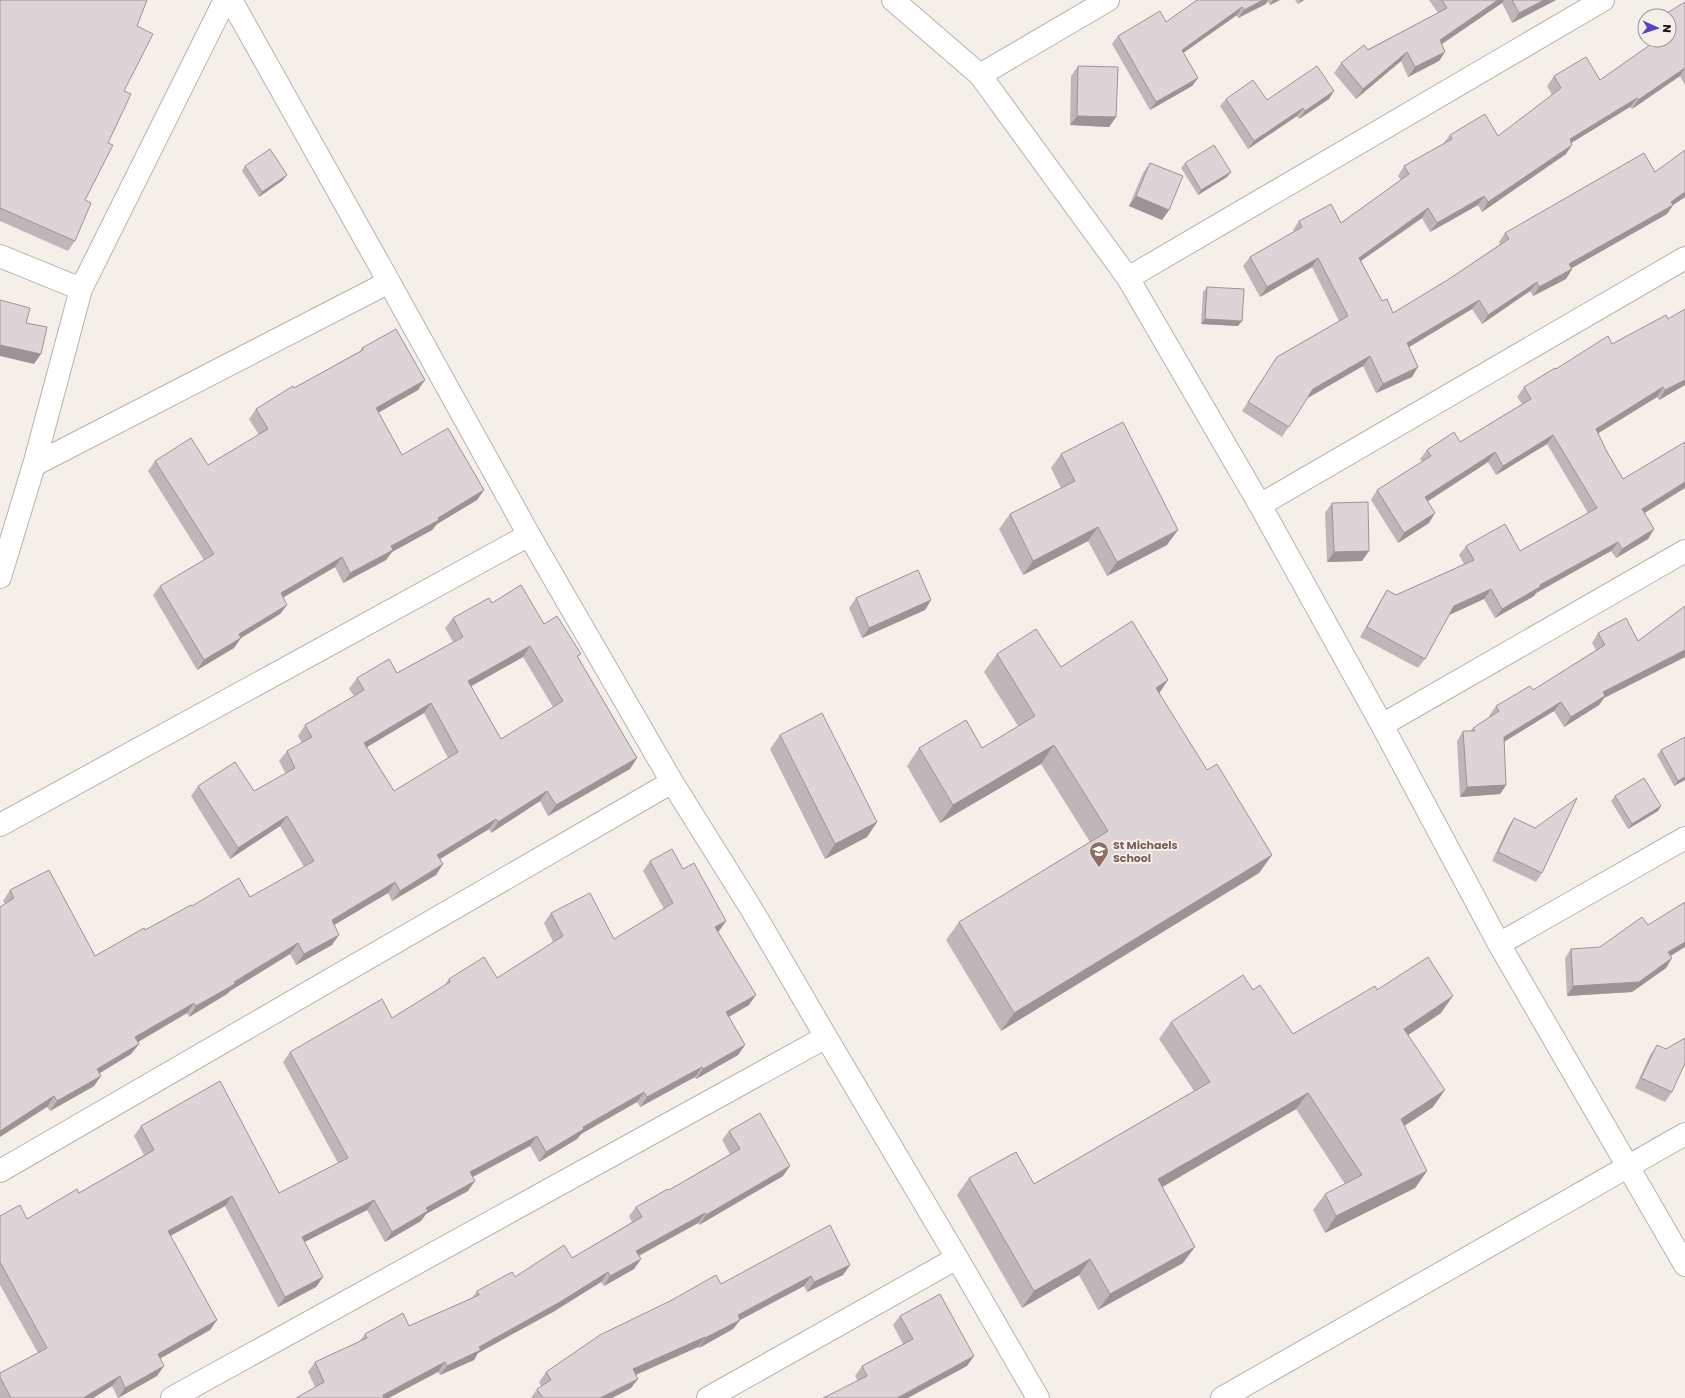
<svg xmlns="http://www.w3.org/2000/svg" width="1685" height="1398" viewBox="0 0 1685 1398" font-family="Poppins,sans-serif">
	<rect width="100%" height="100%" fill="#f5efe9"/>
	<g fill="none" stroke-linecap="round" stroke-linejoin="round">
		<g stroke="#b8b2ac" stroke-width="24">
			<path id="minor" d="M231 0 389 282
				M893 0 980 75 1128 278
				M1603 0 1128 278 1260 505 1382 725 1499 944 1685 1265
				M980 75 1108 0
				M0 256 81 289
				M1260 505 1685 258
				M0 577 34 465 81 289 225 0
				M1382 725 1685 551
				M672 782 752 910 826 1037 957 1258 1038 1398
				M0 825 529 535
				M1499 944 1685 838
				M0 1171 672 782 529 535 389 282 34 465
				M172 1398 826 1037
				M708 1398 957 1258
				M1222 1398 1685 1134"/>
		</g>
		<use href="#minor" stroke="#fff" stroke-width="22"/>
	</g>
	<path fill="#beb6b9" fill-rule="evenodd" d="M0 0 137 26 124 91 108 143 85 200 75 241 68 251 0 221Z
		M1197 0H1280L1270 5 1267 1 1266 4 1238 18 1237 15 1183 53 1198 78 1192 86 1150 110 1112 44 1118 36 1166 22Z
		M1295 0H1304L1298 4Z
		M1429 0H1556L1512 23 1502 3 1442 44 1445 52 1439 61 1408 77 1401 61 1356 99 1334 73 1341 63 1438 13Z
		M1685 2V85L1680 76 1632 109 1630 107 1571 143 1566 154 1482 212 1478 205 1430 232 1422 218 1361 261 1382 301 1393 313 1449 279 1500 244 1499 242 1505 233 1655 172 1685 150V197L1673 205 1667 214 1572 268V269L1566 279 1533 296 1530 291 1482 324 1472 309 1409 347 1412 377 1376 393 1363 366 1307 398 1282 437 1242 411 1277 357 1339 321 1312 267 1260 297 1243 266 1250 257 1294 232 1293 230 1299 221 1341 223 1401 180 1398 176 1404 166 1443 144 1450 135 1498 136 1552 95 1547 86 1554 76 1600 80 1669 40Z
		M1078 66 1116 117 1109 127 1070 125 1071 76Z
		M1226 99 1267 100 1329 99 1299 119 1297 116 1248 149 1220 106Z
		M1150 163 1169 210 1162 220 1129 206 1143 173Z
		M1185 163 1227 177 1198 195 1181 168Z
		M245 166 283 180 259 197 242 171Z
		M1207 287 1238 326 1201 324 1203 292Z
		M1612 344 1685 385 1659 400 1657 397 1598 433 1607 452 1654 529 1648 539 1616 558 1611 551 1536 593 1534 596 1495 618 1484 599 1449 615 1425 659 1418 668 1360 637 1381 600 1387 590 1396 595 1464 564 1459 555 1466 546 1520 551 1588 513 1547 444 1496 475 1488 462 1428 501 1429 523 1398 543 1371 500 1377 490 1422 462 1420 459 1427 450 1460 442 1522 404 1517 397 1524 387 1556 369Z
		M362 348 418 390 378 413 402 455 484 490 477 500 437 524 432 530 392 552 386 560 343 583 335 567 283 597 287 605 280 614 241 638 234 648 197 670 153 595 160 586 204 560 148 471 155 461 208 465 259 435 249 419 256 409 294 388 360 351Z
		M1061 454 1167 545 1107 576 1088 541 1023 575 999 529 1010 514 1061 488 1051 468Z
		M1332 503 1362 561 1327 562 1325 513Z
		M856 598 931 600 925 610 862 638 849 608Z
		M492 603 544 624 578 657 637 758 630 769 548 816 540 801 491 833 489 829 440 859 443 864 436 875 392 901 388 893 334 925 332 945 296 965 290 954 230 991 227 994 189 1017 187 1013 138 1042 139 1044 131 1054 100 1073 94 1086 50 1111 47 1107 5 904 3 901 10 890 95 956 192 906 250 897 304 867 280 826 230 859 191 796 198 786 254 791 286 774 279 761 287 751 302 743 298 736 305 725 354 696 349 689 357 678 397 673 453 642 445 628 453 618ZM523 657 553 707 501 739 471 686ZM424 713 448 758 394 791 367 747Z
		M1685 606V657L1604 698 1599 705 1564 727 1554 711 1504 742 1506 785 1500 794 1460 797 1457 741 1463 731H1470L1473 728 1490 717 1489 716 1496 706 1533 690 1596 650 1592 643 1598 633 1638 641Z
		M997 654 1061 667 1159 693 1207 770 1272 855 1259 873 1001 1031 946 940 959 922 1090 842 1041 764 940 823 907 766 919 748H982L1018 726 984 672Z
		M780 735 877 822 867 837 825 859 770 749Z
		M1685 737V780L1674 786 1657 755 1661 750Z
		M1615 796 1661 806 1658 811 1628 829 1611 801Z
		M1514 818 1542 873 1536 882 1492 861 1508 827Z
		M650 861 683 869 726 921 719 931 718 932 749 1005 729 1017 745 1045 738 1055 696 1079 695 1077 640 1107 637 1102 581 1134 577 1139 539 1162 530 1146 473 1177 468 1191 426 1214 421 1221 385 1242 367 1210 304 1242 323 1277 316 1287 278 1307 225 1206 170 1236 217 1320 210 1330 160 1358 157 1376 118 1398 112 1386 93 1398H0V1373L38 1353 0 1285V1216L27 1219 79 1193 144 1155 134 1136 141 1126 279 1193 338 1163 283 1062 290 1052 392 1018 444 986 449 979 497 978 553 942 544 923 551 913 614 939 664 909 643 871Z
		M1571 949 1671 956 1672 958 1666 968 1632 992 1567 996 1565 958Z
		M1253 990 1293 1034 1377 990 1441 1013 1408 1035 1433 1107 1404 1126 1427 1171 1415 1188 1325 1233 1313 1210 1325 1194 1345 1184 1296 1109 1162 1187 1183 1263 1098 1310 1079 1275 1022 1308 957 1195 969 1178 1034 1184 1194 1091 1159 1039 1171 1022Z
		M1657 1045 1672 1092 1665 1102 1635 1088 1650 1055Z
		M729 1131 783 1176 699 1225 698 1223 639 1256 634 1269 604 1286 601 1282 553 1312 478 1353 474 1360 440 1375 438 1372 315 1387 308 1372 315 1362 359 1342 365 1334 409 1326 472 1298 477 1291 572 1258 632 1222 629 1216 636 1207 669 1190 730 1154 722 1140Z
		M850 1265 843 1275 807 1292 804 1286 740 1320 733 1329 699 1348 698 1347 636 1375 631 1388 612 1398H531L537 1389 541 1386 539 1382 546 1372 721 1284Z
		M900 1316 967 1366 858 1381 855 1376 862 1366 903 1344 893 1325Z"/>
	<path fill="#9b9496" d="M1263 0H1268L1266 4 1238 18 1244 10Z
		M1273 0H1280L1270 5Z
		M1301 0H1304L1298 4Z
		M1498 0H1504L1502 3 1433 50 1440 40Z
		M1544 0H1556L1512 23 1519 13Z
		M1242 7 1237 15 1176 58 1182 50Z
		M1407 52 1401 61 1356 99 1363 89Z
		M1445 52 1439 61 1408 77 1415 67Z
		M1685 68 1680 76 1632 109 1638 100Z
		M1198 78 1192 86 1150 110 1156 102Z
		M1334 91 1329 99 1299 119 1305 111Z
		M1637 98 1630 107 1563 148 1570 139Z
		M1303 108 1297 116 1248 149 1254 141Z
		M1077 116 1116 117 1109 127 1070 125Z
		M1572 145 1566 154 1482 212 1488 202Z
		M1231 172 1227 177 1198 195 1201 190Z
		M287 175 283 180 259 197 262 192Z
		M1685 192V197L1673 205 1667 214 1563 273 1569 264 1671 202Z
		M1136 196 1169 210 1162 220 1129 206Z
		M1484 196 1478 205 1430 232 1437 223Z
		M1428 208 1422 218 1352 267 1359 258Z
		M1318 258 1312 267 1260 297 1267 287Z
		M1572 269 1566 279 1533 296 1539 287Z
		M1537 282 1530 291 1482 324 1488 315Z
		M1479 300 1472 309 1401 352 1407 343Z
		M1205 319 1242 321 1238 326 1201 324Z
		M0 345 41 354 34 364 0 356Z
		M1370 356 1363 366 1306 399 1313 389Z
		M1418 367 1412 377 1376 393 1383 384Z
		M425 380 418 390 369 418 376 408Z
		M1685 380V385L1659 400 1665 390Z
		M1663 387 1657 397 1589 439 1596 429Z
		M1553 435 1547 444 1496 475 1503 466Z
		M1495 452 1488 462 1419 507 1425 497Z
		M1685 482V488L1635 519 1642 509Z
		M484 490 477 500 437 524 432 530 392 552 386 560 343 583 350 573 391 546Z
		M1435 513 1429 523 1398 543 1404 533Z
		M1098 527 1088 541 1023 575 1033 561Z
		M1654 529 1648 539 1616 558 1622 549Z
		M1178 530 1167 545 1107 576 1117 562Z
		M1618 542 1611 551 1536 593 1534 596 1495 618 1502 609 1540 585Z
		M1369 551 1362 561 1327 562 1334 552Z
		M342 557 335 567 274 603 281 593Z
		M1491 589 1484 599 1447 616 1454 606Z
		M931 600 925 610 862 638 869 628Z
		M287 605 280 614 241 638 234 648 197 670 204 660 239 634Z
		M530 646 523 657 461 692 468 681Z
		M1685 650V657L1604 698 1599 705 1564 727 1571 717 1603 692Z
		M1168 680 1156 698V688Z
		M1561 702 1554 711 1497 746 1504 737Z
		M431 703 424 713 357 753 364 743Z
		M1054 745 1041 764 940 823 953 805Z
		M637 758 630 769 548 816 556 805Z
		M1685 777V780L1674 786 1678 781Z
		M1506 785 1500 794 1460 797 1467 787Z
		M547 791 540 801 491 833 498 822Z
		M1661 806 1658 811 1628 829 1632 824Z
		M287 816 280 826 230 859 238 848Z
		M496 819 489 829 430 865 437 855Z
		M877 822 867 837 825 859 835 844Z
		M1272 855 1259 873 1001 1031 1014 1013Z
		M443 864 436 875 392 901 400 891Z
		M395 882 388 893 324 931 332 920Z
		M726 921 719 931 708 937 715 927Z
		M339 935 332 945 296 965 304 954Z
		M1685 942V947L1661 962 1668 952Z
		M298 943 290 954 230 991 227 994 189 1017 196 1006Z
		M1672 958 1666 968 1632 992 1567 996 1573 986Z
		M756 995 749 1005 719 1022 726 1012Z
		M1453 996 1441 1013 1393 1045 1404 1029Z
		M194 1003 187 1013 128 1048 135 1037Z
		M139 1044 131 1054 90 1079 97 1069Z
		M745 1045 738 1055 696 1079 703 1069Z
		M702 1067 695 1077 640 1107 647 1097Z
		M101 1076 94 1086 50 1111 57 1101Z
		M1445 1090 1433 1107 1389 1136 1401 1119Z
		M644 1092 637 1102 581 1134 577 1139 539 1162 546 1152 583 1127Z
		M1308 1093 1296 1109 1147 1196 1158 1179Z
		M54 1096 47 1107 0 1137V1131Z
		M537 1136 530 1146 463 1182 470 1172Z
		M790 1166 783 1176 699 1225 706 1215Z
		M1427 1171 1415 1188 1325 1233 1336 1216Z
		M475 1181 468 1191 426 1214 421 1221 385 1242 392 1232 426 1208Z
		M232 1196 225 1206 161 1241 168 1231Z
		M374 1200 367 1210 295 1247 302 1237Z
		M705 1213 698 1223 629 1261 636 1251Z
		M1195 1247 1183 1263 1098 1310 1110 1294Z
		M641 1259 634 1269 604 1286 610 1276Z
		M1090 1259 1079 1275 1022 1308 1034 1291Z
		M850 1265 843 1275 807 1292 814 1282Z
		M608 1272 601 1282 553 1312 478 1353 474 1360 440 1375 447 1366Z
		M811 1276 804 1286 740 1320 733 1329 699 1348 705 1338 738 1315Z
		M323 1277 316 1287 278 1307 285 1297Z
		M217 1320 210 1330 151 1364 158 1354Z
		M705 1337 698 1347 626 1379 633 1369Z
		M974 1356 967 1366 908 1398H897Z
		M445 1362 438 1372 389 1398H381L383 1395Z
		M164 1366 157 1376 118 1398 125 1388Z
		M120 1376 112 1386 93 1398H83Z
		M638 1379 631 1388 612 1398H600Z"/>
	<path fill="#ddd4d7" stroke="#9b9496" fill-rule="evenodd" d="M0 0H147L137 26 153 34 124 91 131 94 108 143 113 145 85 200 91 203 75 241 0 208Z
		M1197 0H1263L1244 10 1242 7 1182 50 1198 78 1156 102 1118 36 1160 11 1166 22Z
		M1442 0H1498L1440 40 1445 52 1415 67 1407 52 1363 89 1341 63 1364 45 1368 50 1447 8Z
		M1512 0H1544L1519 13Z
		M1685 2V68L1638 100 1637 98 1570 139 1572 145 1488 202 1484 196 1437 223 1428 208 1359 258 1382 301 1387 299 1393 313 1449 279 1509 239 1505 233 1644 153 1655 172 1685 150V192L1671 202 1673 205 1569 264 1572 269 1539 287 1537 282 1488 315 1479 300 1407 343 1418 367 1383 384 1370 356 1313 389 1289 427 1248 402 1277 357 1348 316 1318 258 1267 287 1250 257 1302 227 1299 221 1331 204 1341 223 1409 174 1404 166 1452 139 1450 135 1485 114 1498 136 1561 88 1554 76 1586 57 1600 80 1657 40H1669V16H1662Z
		M1078 66 1118 67 1116 117 1077 116Z
		M1317 66 1334 91 1305 111 1303 108 1254 141 1226 99 1253 80 1267 100Z
		M1214 145 1231 172 1201 190 1185 163Z
		M270 149 287 175 262 192 245 166Z
		M1150 163 1183 176 1169 210 1136 196Z
		M1207 287 1244 289 1242 321 1205 319Z
		M0 300 30 308 26 323 47 327 41 354 0 345Z
		M1685 309V380L1665 390 1663 387 1596 429 1607 452 1623 479 1685 442V482L1642 509 1654 529 1622 549 1618 542 1540 585V587L1502 609 1491 589 1454 606 1425 659 1367 627 1387 590 1396 595 1474 560 1466 546 1505 524 1520 551 1597 508 1553 435 1503 466 1495 452 1425 497 1435 513 1404 533 1377 490 1431 456 1427 450 1454 432 1460 442 1531 399 1524 387 1555 368 1556 369 1608 336 1612 344 1666 315 1668 319Z
		M396 329 425 380 376 408 402 455 448 428 484 490 438 518 439 520 391 546 393 550 350 573 342 557 281 593 287 605 239 634 241 638 204 660 160 586 214 554 155 461 191 438 208 465 268 429 256 409 293 386 294 388 363 350 362 348Z
		M1123 422 1178 530 1117 562 1098 527 1033 561 1010 514 1075 481 1061 454Z
		M1368 502 1369 551 1334 552 1332 503Z
		M918 570 931 600 869 628 856 598Z
		M521 585 544 624 557 616 581 654 577 656 637 758 556 805 547 791 498 822 496 819 437 855 443 864 400 891 395 882 332 920 339 935 304 954 298 943 234 982 235 984 196 1006 194 1003 135 1037 139 1044 97 1069 101 1076 57 1101 54 1096 0 1131V907L14 898 10 890 49 870 95 956 144 928 145 930 191 905 192 906 239 878 250 897 314 861 287 816 238 848 198 786 235 762 254 791 295 768 287 751 312 737 305 725 364 690 357 678 389 659 397 673 463 637 453 618 489 598 492 603ZM530 646 563 701 501 739 468 681ZM431 703 458 752 394 791 364 743Z
		M1685 606V650L1603 692 1605 696 1571 717 1561 702 1504 737 1506 785 1467 787 1463 731H1475L1473 728 1499 711 1496 706 1530 686 1533 690 1605 645 1598 633 1626 618 1638 641Z
		M1132 621 1168 680 1156 688 1207 770 1217 764 1272 855 1014 1013 959 922 1108 831 1054 745 953 805 919 748 966 720 982 748 1035 716 997 654 1036 629 1061 667Z
		M822 713 877 822 835 844 780 735Z
		M1685 737V777L1678 781 1661 750Z
		M1644 778 1661 806 1632 824 1615 796Z
		M1577 798 1542 873 1498 852 1514 818 1535 828Z
		M672 849 683 869 694 863 726 921 715 927 756 995 726 1012 745 1045 703 1069 702 1067 647 1097 644 1092 583 1127 584 1129 546 1152 537 1136 470 1172 475 1181 426 1208 428 1211 392 1232 374 1200 302 1237 323 1277 285 1297 232 1196 168 1231 217 1320 158 1354 164 1366 125 1388 120 1376 83 1398H11L0 1377V1373L47 1348 0 1262V1216L20 1205 27 1219 77 1189 79 1193 154 1150 141 1126 220 1081 279 1193 348 1158 290 1052 382 999 392 1018 450 982 449 979 484 957 497 978 563 936 551 913 590 893 614 939 673 903 650 861Z
		M1685 902V942L1668 952 1672 958 1639 982 1573 986 1571 949 1600 947 1642 917 1648 925Z
		M1428 957 1453 996 1404 1029 1445 1090 1401 1119 1427 1171 1336 1216 1325 1194 1362 1175 1308 1093 1158 1179 1195 1247 1110 1294 1090 1259 1034 1291 969 1178 1016 1152 1034 1184 1210 1082 1171 1022 1243 975 1253 990 1260 985 1293 1034 1375 986 1377 990Z
		M1685 1038V1063L1672 1092 1641 1078 1657 1045 1666 1049Z
		M760 1113 790 1166 706 1215 705 1213 636 1251 641 1259 610 1276 608 1272 560 1302 479 1347 481 1350 447 1366 445 1362 383 1395 384 1398H296L324 1382 315 1362 367 1338 365 1334 403 1313 409 1326 479 1295 477 1291 512 1272 515 1277 564 1245 572 1258 642 1217 636 1207 668 1189 669 1190 740 1149 729 1131Z
		M830 1225 850 1265 814 1282 811 1276 738 1315 740 1320 705 1338V1337L633 1369 638 1379 600 1398H543L537 1389 551 1380 546 1372 600 1335 672 1300 716 1275 721 1284Z
		M940 1294 974 1356 897 1398H823L867 1376 862 1366 913 1339 900 1316Z"/>
	<defs>
		<g id="school-pin" transform="scale(1)"><path d="M0 17L-7.5 6A9.5 9.5 0 1 1 7.5 6Z" fill="#8d6e63" stroke="#f5efe9"/><path d="M0-5L7-2L0 1L-7-2ZM-4 1L0 2.5L4 1V4Q0 6-4 4Z" fill="#fff"/></g>
	</defs>
	<g fill-rule="evenodd">
		<use href="#school-pin" x="1099" y="851"/>
	</g>
	<g text-anchor="middle" stroke-width="4" stroke-linejoin="round" paint-order="stroke">
		<g font-size="11" font-weight="bold" fill="#785e54" stroke="#f5efe9" text-anchor="start">
			<text x="1113" y="849">St Michaels<tspan x="1113" dy="13">School</tspan></text>
		</g>
	</g>
	<g transform="translate(1657 28) rotate(93)"><circle r="19" fill="#f5efe9" stroke="#999591"/>
	<path d="M0-3L7 15L0 10L-7 15Z" fill="#5544bb"/>
	<text y="-6" font-size="11" font-weight="bold" text-anchor="middle" fill="#100e0c">N</text>
	</g>
</svg>
